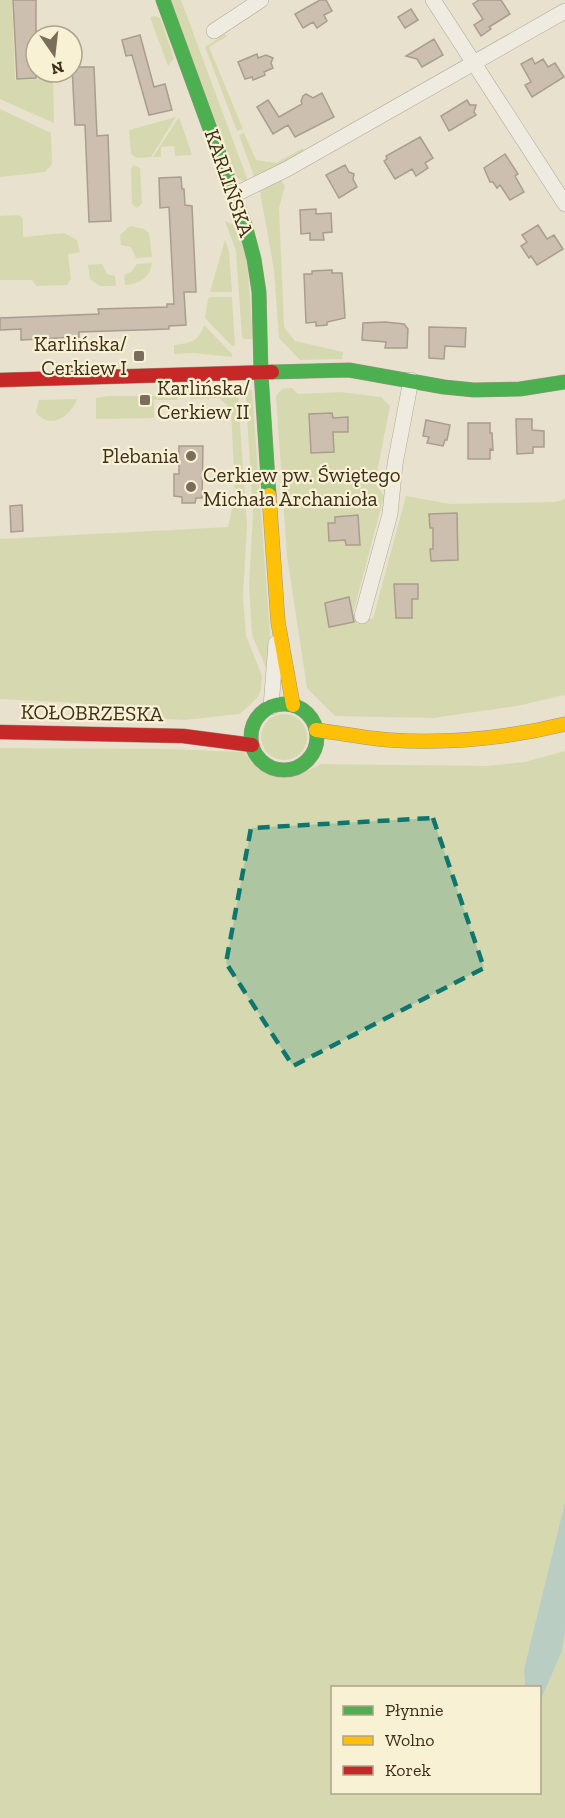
<svg xmlns="http://www.w3.org/2000/svg" width="565" height="1818" viewBox="0 0 565 1818" font-family="'Zilla Slab',serif">
	<rect width="100%" height="100%" fill="#e8e1ce"/>
	<path fill="#d6d9af" d="M0 0H12L15 80 40 79V72H53L54 123 0 99Z
		M170 0H181L248 181H243L237 178Z
		M155 16 160 18 174 58 168 66 150 17Z
		M225 34 227 36 209 47 243 129 237 131 205 47Z
		M0 109 51 133 52 164 45 172 0 177Z
		M176 117 151 157 137 158 131 154 129 130Z
		M179 117 192 155 175 156 174 146 161 147V157H153Z
		M244 133 256 160 276 163 303 148V152L255 179 239 135Z
		M134 165 140 168 142 203 137 208 132 204 131 168Z
		M281 180 285 186 279 208 284 327 295 341 343 352 342 359 300 360 279 338 274 270 260 191Z
		M19 215 23 219V237L64 233 77 240 80 252 68 254 71 279 67 285 36 286 32 280H0V216Z
		M225 221 236 226 247 260 253 339H244L242 337 236 251Z
		M130 226 144 229 149 233 152 257 136 258 131 247 121 245 120 235Z
		M225 240 229 251 232 292H210Z
		M152 263C150 278 139 284 125 285L124 275 131 272 137 264Z
		M102 264 107 274 115 276 116 286H100L90 279 88 265Z
		M210 297H232L235 346H232L205 318 208 299Z
		M204 325 232 354V357L194 353 174 354V345C190 343 199 342 204 325Z
		M245 384 252 391 270 634 266 668 252 635 249 585 253 513Z
		M292 388 298 394 341 392 381 397 390 406 375 483 384 496 353 614 373 619 406 496 450 504 555 502 565 499V695L517 706 433 718 335 716 307 688 287 556 276 396 282 389Z
		M238 395 247 526 243 595 246 635 262 676 261 690 258 697 240 714 184 720 147 718 79 703 0 699V539L228 527 235 495 231 409 219 398 190 399V396Z
		M108 396H141V402L151 401V396H177L178 400H154V418L96 419V398Z
		M77 399C71 416 50 431 36 412L39 400Z
		M261 737a23 23 0 1 1 46 0a23 23 0 1 1-46 0Z
		M0 748 169 749 244 752C267 785 288 782 321 764L487 766 525 762 565 751V1502L524 1669 525 1687 332 1688V1792H540V1702L562 1651 565 1631V1818H0Z"/>
	<path fill="#bacdc3" d="M565 1502V1631L562 1651 540 1702V1688L525 1687 524 1669Z"/>
	<path fill="#ccbfaf" stroke="#a99d8d" stroke-width="1.5" d="M13 0H36V78L17 79Z
		M320 0H326L332 11 324 15 327 21 317 28 313 22 303 28 295 14Z
		M479 0H501L510 14 489 27 491 29 481 36 474 25 483 19 473 4Z
		M411 9 418 20 405 28 398 17Z
		M140 35 154 87 165 84 172 110 149 115 132 55 126 56 122 40Z
		M434 39 443 55 422 67 417 59 406 56Z
		M257 54 258 58 266 55 273 58 271 63 273 68 264 72 265 75 253 80 252 77 245 79 238 62Z
		M532 58 535 64 543 59 548 67 555 63 564 77 532 97 525 85 531 82 521 64Z
		M72 67H94L97 136 108 135 111 221 89 222 85 125H75Z
		M322 93 334 117 295 137 288 125 273 134 257 107 268 100 279 117 302 104 301 101 303 96 306 94 313 98Z
		M467 100 470 105H476L474 112 476 115 449 131 441 116Z
		M420 137 433 158 425 163 428 168 416 176 412 169 395 179 384 161 387 159 386 156Z
		M505 154 518 174 515 176 524 192 510 200 500 185 497 188 493 182H490L484 168Z
		M345 165 349 172 354 174 353 179 357 187 339 198 326 175Z
		M181 177 182 189H184L185 205 192 206 196 292H184L186 325 169 326V329L79 332V337L21 340V329L0 330V318L99 314 98 309 167 307V304H174L169 207 160 208 159 178Z
		M316 209V214L331 213 332 232 323 233 324 240H310V233L301 234 300 210Z
		M538 225 547 239 554 235 563 249 537 265 531 256 529 258 521 246 527 242 522 235Z
		M332 270V273H342L345 318 327 322V325L316 326V322L306 323 304 274H312V271Z
		M385 322 404 324 408 329 407 348H385L386 342 362 340 363 323Z
		M429 327 466 328 465 347 445 346 444 359 429 358Z
		M332 413 333 418 348 417V432H333L334 452 311 453 309 414Z
		M516 419H532V430L544 431V447H533V453L517 454Z
		M426 420 450 425 447 440H445L443 446 427 443 429 437 423 436Z
		M468 423H490V433H492L493 450 490 449V459H468Z
		M179 446H203L202 498H196L195 503H182V497L174 496V474H179Z
		M22 505 23 531 11 532 10 506Z
		M457 513 458 560 431 561 430 549H433V528H430L429 514Z
		M358 515 360 545H346L345 540 329 541 328 523H335V517Z
		M394 584H418V599H412V618H396Z
		M349 597 354 622 329 627 325 603Z"/>
	<g fill="none" stroke-linecap="round" stroke-linejoin="round">
		<g stroke="#ada697" stroke-width="16">
			<path id="street" d="M433 0 565 204
				M214 31 261 0
				M234 195 287 169 565 11
				M362 616 390 514 395 464 411 380
				M271 707 276 643"/>
		</g>
		<g stroke="#9d9587" stroke-width="15">
			<path id="fast" d="M163 0 245 225 254 259 259 292 261 373 269 495
				M272 372 349 370 444 387 474 390 520 389 565 382
				M251 737a33 33 0 1 1 66 0a33 33 0 1 1-66 0Z"/>
		</g>
		<g stroke="#9d9587" stroke-width="15">
			<path id="slow" d="M269 495 278 622 293 705
				M316 730C341 733 365 738 390 740 449 744 508 738 565 724"/>
		</g>
		<g stroke="#9d9587" stroke-width="15">
			<path id="jam" d="M0 380 272 372
				M0 732 183 736 252 745"/>
		</g>
		<use href="#street" stroke="#efebe1" stroke-width="15"/>
		<use href="#fast" stroke="#4caf50" stroke-width="14"/>
		<use href="#slow" stroke="#ffc107" stroke-width="14"/>
		<use href="#jam" stroke="#c62828" stroke-width="14"/>
	</g>
	<path fill="#0f766e" fill-opacity="0.2" stroke="#0f766e" stroke-width="4.5" stroke-dasharray="12 8" stroke-linejoin="round" d="M433 818 484 968 293 1066 226 963 251 828Z"/>
	<g fill="#7a6d5b" stroke="#f9f1d4" stroke-width="2">
		<rect x="133" y="350" width="12" height="12" rx="3"/>
		<rect x="139" y="394" width="12" height="12" rx="3"/>
		<circle cx="191" cy="456" r="6"/>
		<circle cx="191" cy="487" r="6"/>
	</g>
	<g text-anchor="middle" stroke-width="4.5" stroke-linejoin="round" paint-order="stroke">
		<g font-size="21" fill="#3e2f1d" stroke="#f9f1d4">
			<text transform="translate(229 183) rotate(71)" y="7">KARLIŃSKA</text>
			<text transform="translate(92 713) rotate(1)" y="7">KOŁOBRZESKA</text>
		</g>
		<g font-size="21" fill="#3e2f1d" stroke="#f9f1d4" text-anchor="end">
			<text x="127" y="351">Karlińska/<tspan x="127" dy="24">Cerkiew I</tspan></text>
			<text x="157" y="395" text-anchor="start">Karlińska/<tspan x="157" dy="24">Cerkiew II</tspan></text>
			<text x="179" y="463">Plebania</text>
			<text x="203" y="482" text-anchor="start">Cerkiew pw. Świętego<tspan x="203" dy="24">Michała Archanioła</tspan></text>
		</g>
	</g>
	<rect x="331" y="1686" width="210" height="108" fill="#f9f1d4" stroke="#aea38b" stroke-width="1.5"/>
	<rect x="343" y="1706" width="30" height="9" fill="#4caf50" stroke="#aea38b" stroke-width="1.5"/>
	<text x="385" y="1716" font-size="18" fill="#3e2f1d">Płynnie</text>
	<rect x="343" y="1736" width="30" height="9" fill="#ffc107" stroke="#aea38b" stroke-width="1.5"/>
	<text x="385" y="1746" font-size="18" fill="#3e2f1d">Wolno</text>
	<rect x="343" y="1766" width="30" height="9" fill="#c62828" stroke="#aea38b" stroke-width="1.5"/>
	<text x="385" y="1776" font-size="18" fill="#3e2f1d">Korek</text>
	<g transform="translate(54 54) rotate(166)"><circle r="28" fill="#f9f1d4" stroke="#aea38b" stroke-width="1.5"/>
	<path d="M0-4.5L10 22L0 15L-10 22Z" fill="#7a6d5b"/>
	<text y="-9" font-size="16" font-weight="bold" text-anchor="middle" fill="#3e2f1d">N</text>
	</g>
</svg>
